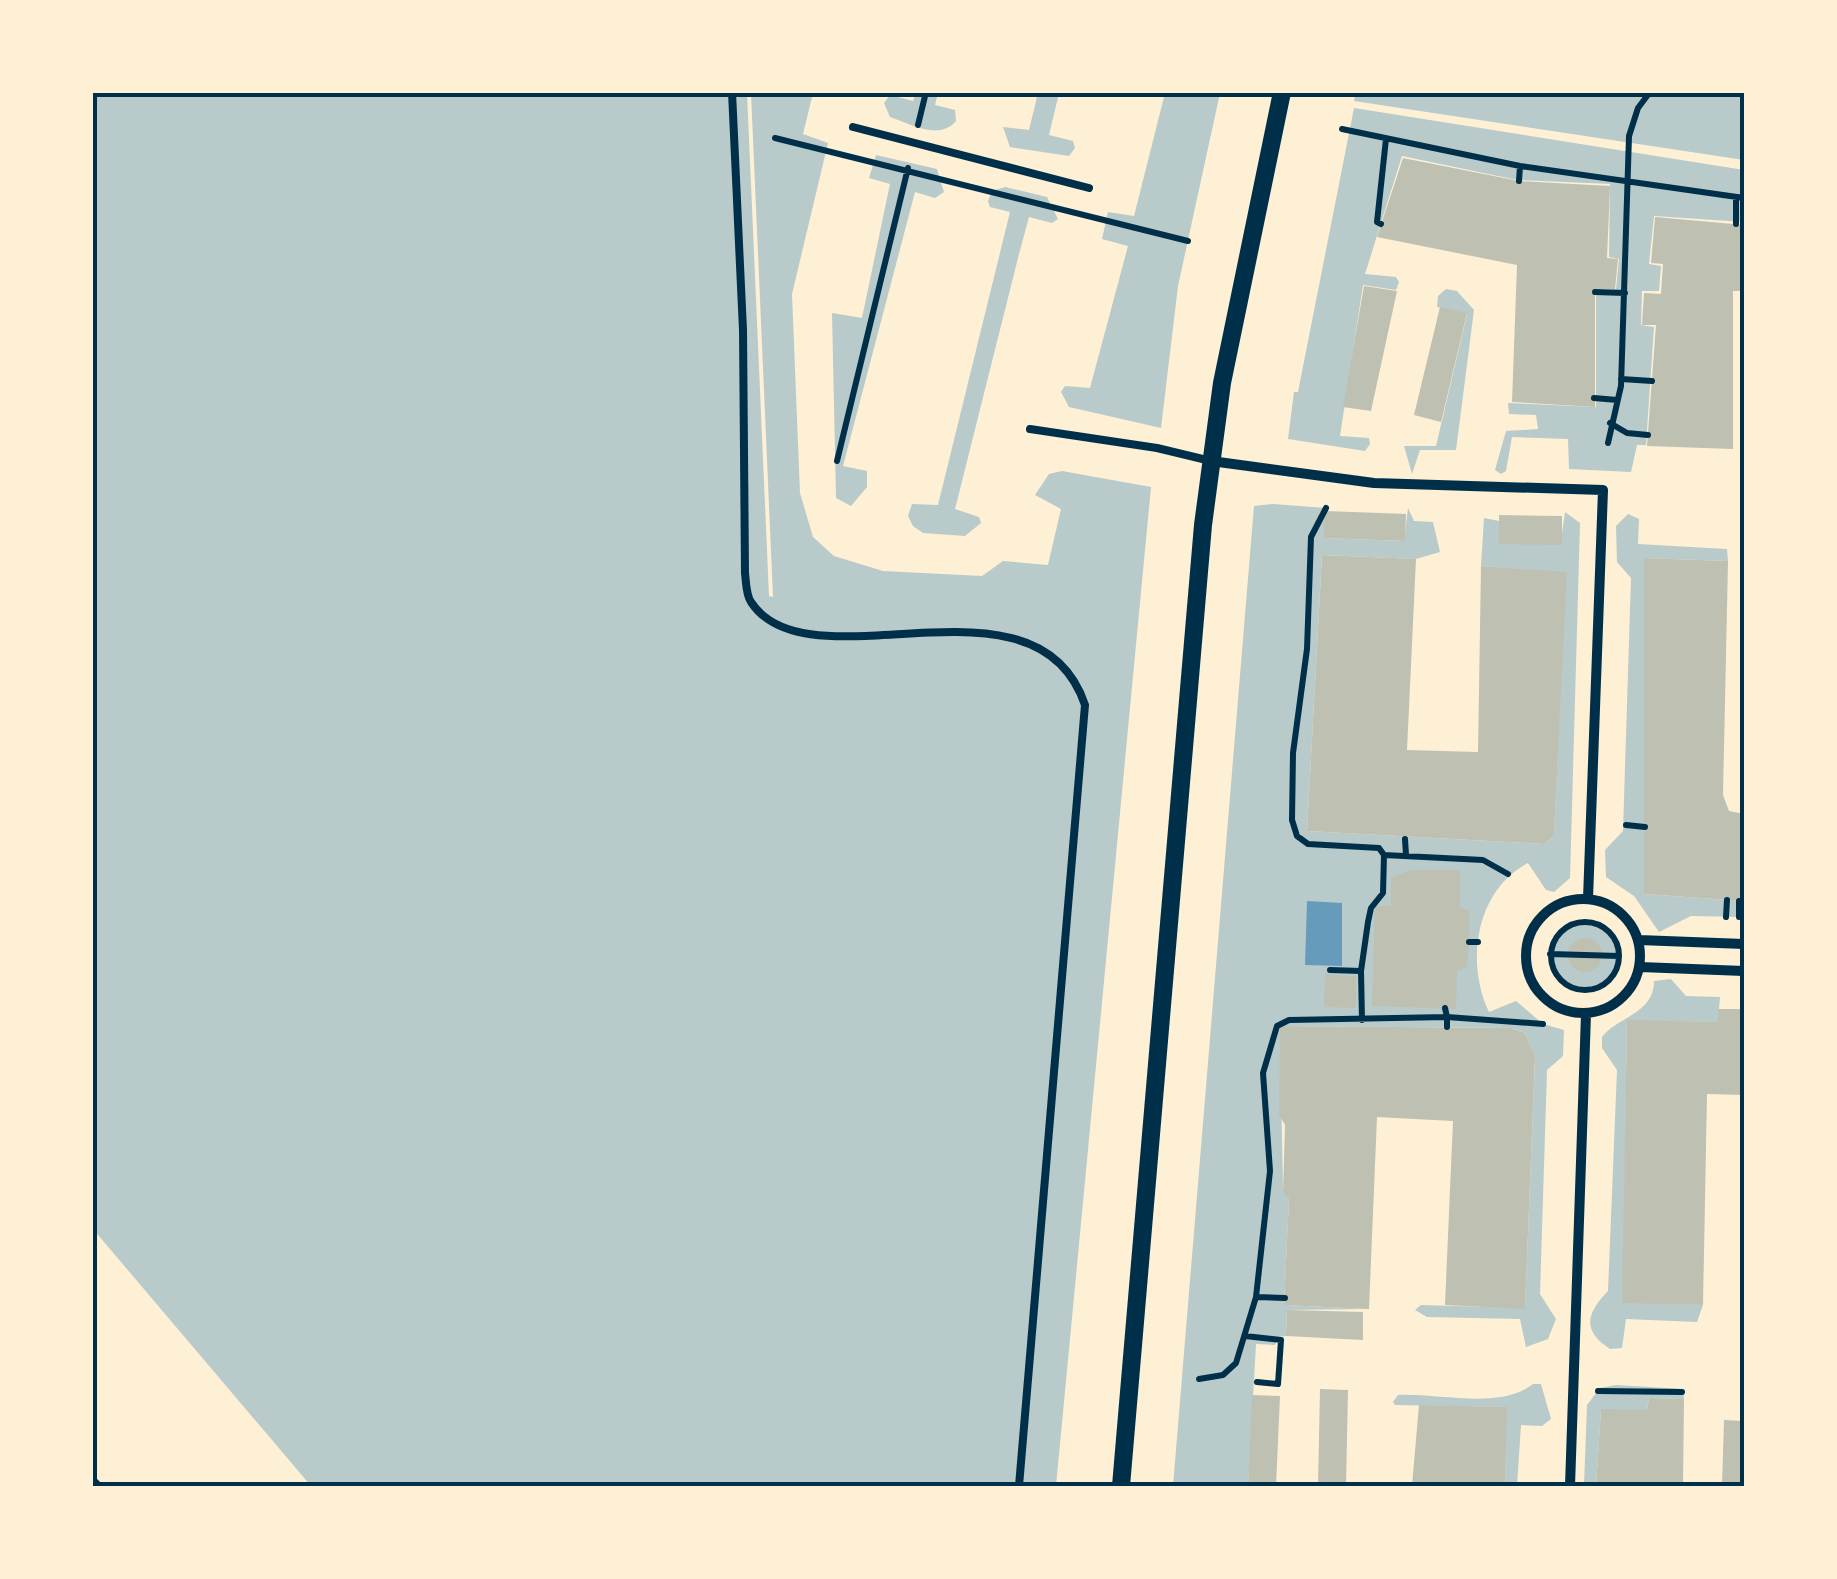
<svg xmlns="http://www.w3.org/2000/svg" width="1837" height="1579" viewBox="0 0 1837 1579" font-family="'Titillium Web',sans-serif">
	<rect width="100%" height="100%" fill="#fdf0d5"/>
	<path fill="#b9caca" d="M1356 92 1744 93V160L1354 101Z
		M92 93H747L769 596 773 597 751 93H813L803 134 828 143 792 294 800 493 813 537 834 556 883 571 982 576 1003 561 1048 565 1061 509 1035 495 1049 474 1062 471 1151 487 1056 1486H311L93 1229Z
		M916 93H938L935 105 955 110 956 121C939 141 911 124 890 117L884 103 890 95 913 101Z
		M1038 93H1059L1049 135 1073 141 1075 148 1069 156 1010 147 1003 127 1029 130Z
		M1165 93H1220L1178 286 1161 428 1069 407 1061 392 1065 386 1090 388 1128 246 1102 239 1108 212 1134 216Z
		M1354 108 1744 170V222L1654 216 1649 264 1661 266 1659 291H1642L1641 325 1654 327 1646 445H1637L1631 472 1569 469 1568 439 1512 437 1506 471 1501 474 1495 470 1506 431 1538 429 1536 415 1509 414 1508 403 1596 407V290L1616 289 1619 259 1609 257 1610 184 1517 180 1402 156 1365 274 1396 277 1399 282 1396 290 1363 285 1340 436 1369 438 1370 444 1365 451 1288 439 1294 392H1298Z
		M876 155 937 169 944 192 935 198 915 192 843 466 867 471V487L851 506 836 498 832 313 862 318 890 184 869 178Z
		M1005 187 1047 197 1058 219 1052 223 1029 217 1019 254 955 509 979 517 981 523 965 536 923 533 913 526 908 516 912 504 938 505 1010 212 990 207 988 201 992 191Z
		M1446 289 1457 291 1474 310 1456 450H1420L1412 474 1404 446H1436L1467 314 1437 307 1438 296Z
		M1273 504 1326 508 1325 538 1404 541 1408 508 1414 521 1433 522 1440 552 1416 559 1322 555 1307 831 1545 844 1554 835 1566 573 1481 566 1484 518 1499 521V544L1561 541 1565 512 1580 523 1570 878 1554 892 1546 890 1528 863C1476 890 1465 962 1489 1012L1516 1001 1543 1024 1564 1030 1563 1056 1547 1070 1540 1294 1556 1319 1548 1339 1526 1347 1520 1319 1427 1317 1415 1310 1421 1305 1525 1308 1535 1058 1525 1033 1511 1028 1280 1026 1283 1191 1289 1199 1284 1305 1369 1309 1287 1310 1286 1336 1278 1337 1275 1345 1256 1344 1248 1486H1173L1254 506Z
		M1628 514 1639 519 1638 544 1727 549 1728 561 1644 558V894L1744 901V917L1691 916 1659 932 1634 896 1606 877 1605 850 1623 831 1631 578 1617 562 1616 526Z
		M1551 956a34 34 0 1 1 68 0a34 34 0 1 1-68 0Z
		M1671 979 1686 996 1720 997 1718 1022 1627 1021 1623 1302 1703 1305 1697 1322 1626 1319 1622 1348 1610 1349C1581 1330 1587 1313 1608 1291L1617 1070 1602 1048V1037C1617 1017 1654 1014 1654 981Z
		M1533 1384H1541L1551 1419 1542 1426 1521 1425 1517 1486H1505L1506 1407 1395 1405 1393 1402 1398 1395C1439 1393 1500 1410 1533 1384Z
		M1616 1385 1683 1389 1684 1399 1649 1398 1647 1410H1601L1596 1486H1584L1587 1405 1600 1388Z"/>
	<path fill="#669bbc" d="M1307 901 1342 903V966L1305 965Z"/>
	<path fill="#bec0b2" d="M1403 158 1519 181 1610 186 1607 258 1618 259 1615 289H1595V407L1512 402 1517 265 1377 237Z
		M1655 217 1744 225V310L1740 309 1741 291H1733V449L1647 446 1656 325H1642L1644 293 1661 294 1663 264 1651 263Z
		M1364 286 1397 291 1371 411 1343 407Z
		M1440 307 1467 313 1441 422 1414 415Z
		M1325 511 1406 514 1405 541 1324 538Z
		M1499 515 1562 516V545L1499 544Z
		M1322 555 1416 559 1407 750 1478 752 1481 566 1567 572 1554 835 1545 844 1307 831Z
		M1644 558 1728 561 1723 795 1729 811 1744 814V901L1644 894Z
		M1412 870H1460V908L1469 910V942L1467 967 1457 971 1456 1009 1372 1006 1375 906H1391V878Z
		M1568 955a17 17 0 1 1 34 0a17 17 0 1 1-34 0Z
		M1325 974 1356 976V1008L1324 1007Z
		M1718 1009H1744V1095L1707 1094 1703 1305 1622 1303 1627 1020 1718 1022Z
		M1280 1026 1511 1028 1525 1033 1535 1057 1525 1309 1445 1305 1453 1121 1377 1117 1369 1309 1284 1305 1289 1199 1283 1192 1285 1125 1279 1114Z
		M1287 1310 1363 1312V1340L1286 1336Z
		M1320 1389 1348 1390 1346 1486H1318Z
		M1252 1395 1280 1396 1276 1486H1248Z
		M1649 1398 1684 1399 1683 1486H1596L1601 1409 1647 1410Z
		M1419 1405 1507 1407 1505 1486H1412Z
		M1724 1420 1744 1421V1486H1722Z"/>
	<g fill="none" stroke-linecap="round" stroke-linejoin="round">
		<path stroke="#003049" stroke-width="6" d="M918 125 926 92
			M1342 129 1520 166 1744 198
			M775 138 1188 241
			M1519 181 1520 166
			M1381 224 1377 222 1386 139
			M1736 224V197
			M1595 292 1625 293
			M1621 379 1652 381
			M1594 398 1617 400
			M1610 423 1627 433 1648 435
			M1608 443 1621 386 1629 136 1638 108 1650 92
			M837 461 908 168
			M1326 508 1311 537 1307 649 1293 753 1292 820 1297 836 1308 844 1379 848 1384 855
			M1626 825 1645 827
			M1405 839 1406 855
			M1726 917 1727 900
			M1739 917V901
			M1551 956a34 34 0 1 1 68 0a34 34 0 1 1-68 0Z
			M1469 942H1478
			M1550 954 1619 956
			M1330 970 1361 971
			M1445 1008 1447 1017 1543 1024
			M1362 1020 1361 971 1368 922 1371 908 1383 893 1384 855 1483 860 1508 874
			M1256 1297 1285 1298
			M1245 1336 1281 1340 1278 1384 1257 1382
			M1199 1379 1223 1375 1236 1363 1256 1297 1270 1171 1263 1073 1277 1026 1289 1020 1447 1017V1027
			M1598 1391 1682 1392
			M92 1478 100 1486"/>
		<path stroke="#003049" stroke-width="8" d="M732 92 743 330 745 573C746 581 746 595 751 602 809 691 1037 561 1085 705L1019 1486
			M853 127 1089 188
			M1030 429 1157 448 1211 461"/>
		<path stroke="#003049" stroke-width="10" d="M1211 461 1374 483 1603 490 1588 899
			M1526 956a57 57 0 1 1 114 0a57 57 0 1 1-114 0Z
			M1639 940 1744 944
			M1640 967 1744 971
			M1570 1486 1586 1014"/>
		<path stroke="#003049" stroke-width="18" d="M1121 1486 1203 525 1222 383 1282 92"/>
	</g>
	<rect width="1837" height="1579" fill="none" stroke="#fdf0d5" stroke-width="190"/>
	<rect x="95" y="95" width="1647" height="1389" fill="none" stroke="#003049" stroke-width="4"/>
</svg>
